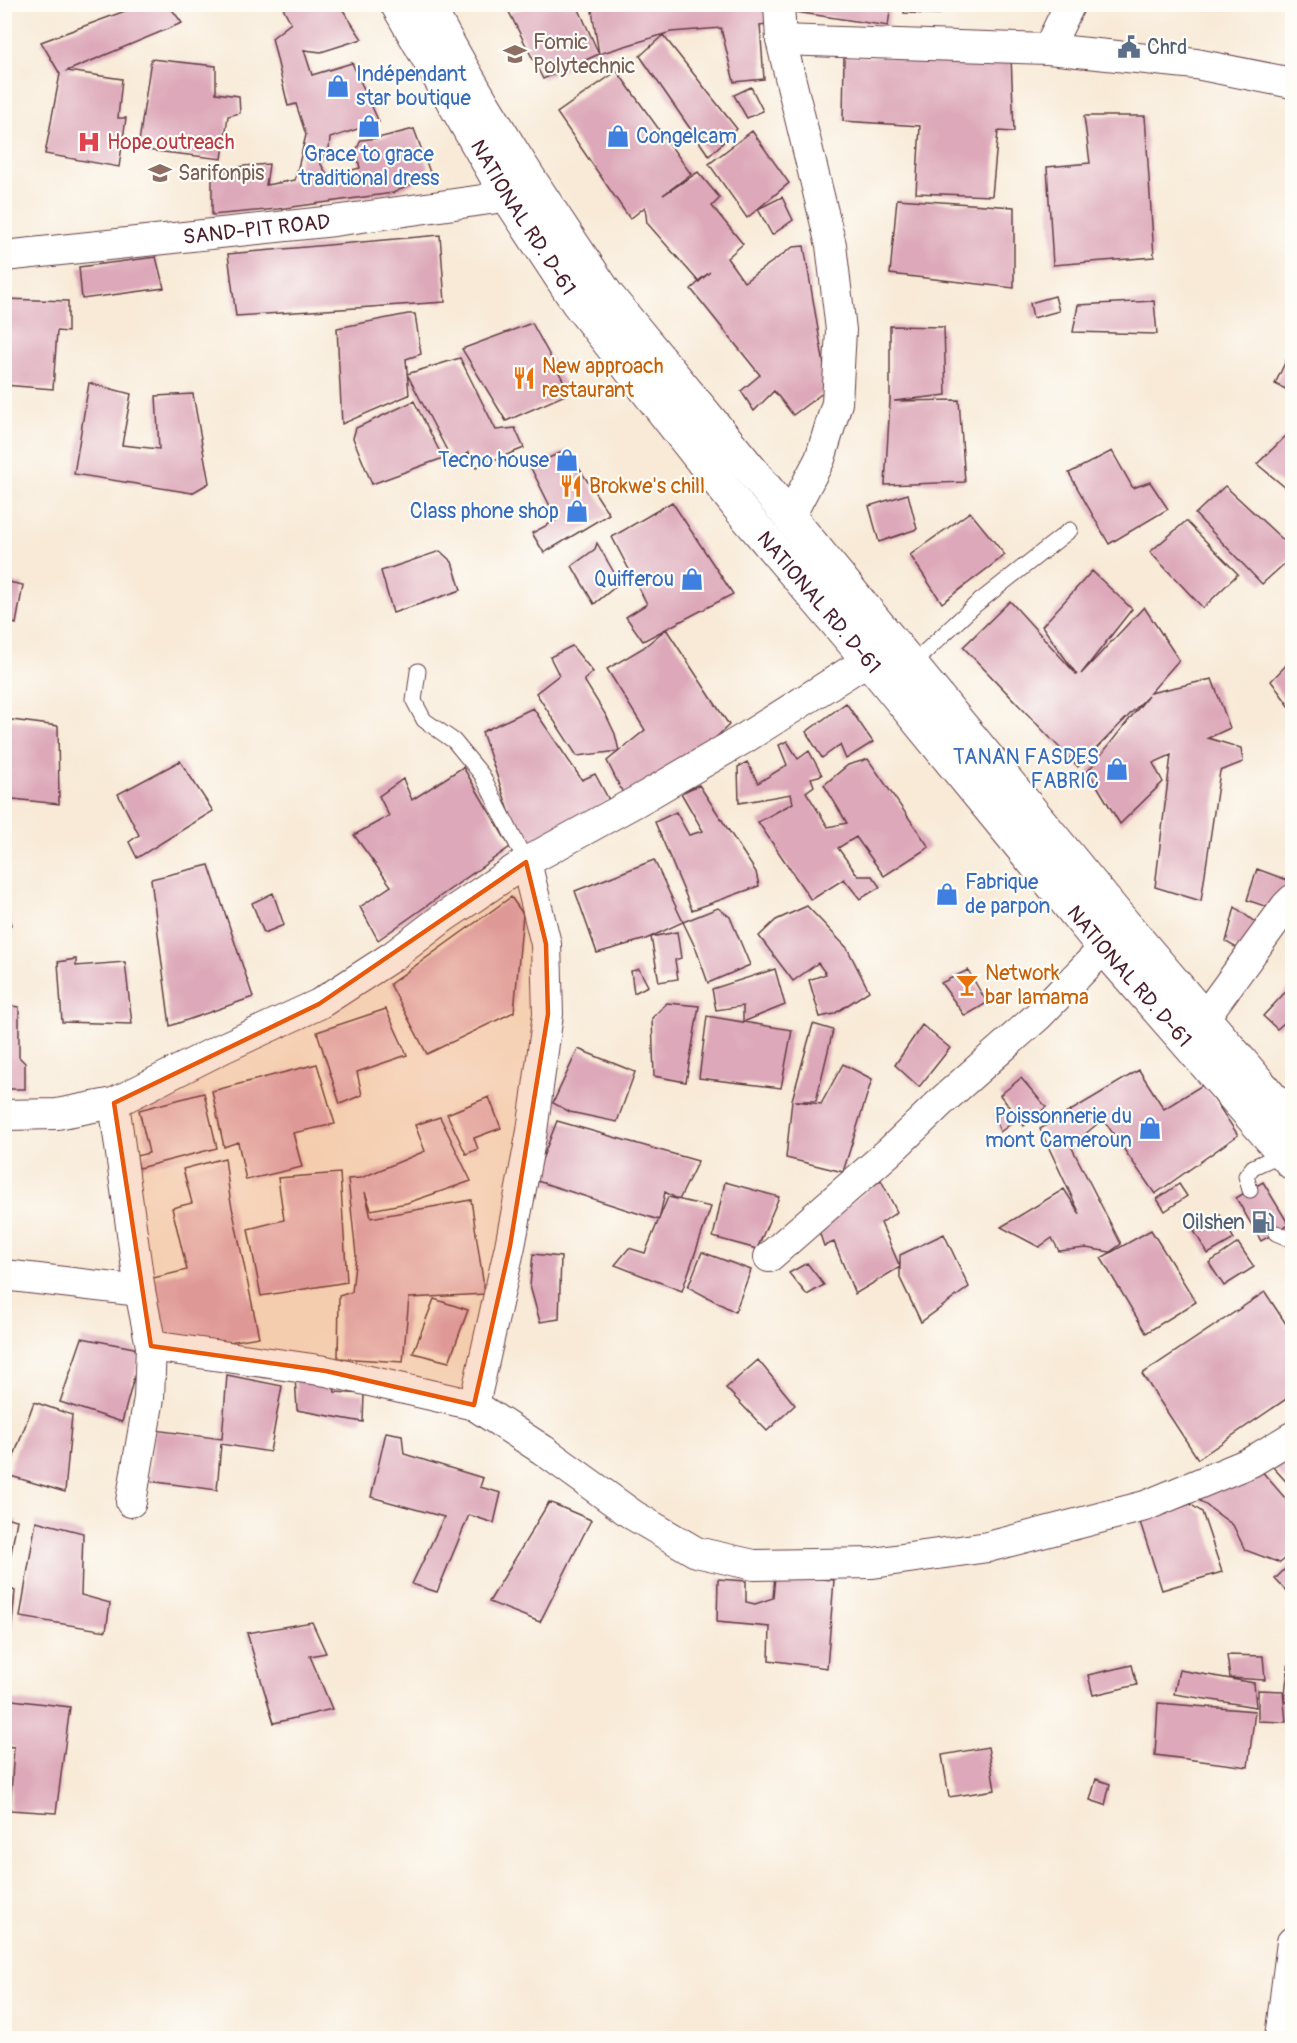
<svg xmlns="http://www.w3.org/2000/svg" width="1297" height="2043" viewBox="0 0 1297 2043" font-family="Pangolin,sans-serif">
	<rect width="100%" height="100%" fill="#fdfcf7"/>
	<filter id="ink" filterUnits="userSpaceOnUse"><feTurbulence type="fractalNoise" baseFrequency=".0167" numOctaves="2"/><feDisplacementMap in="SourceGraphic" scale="12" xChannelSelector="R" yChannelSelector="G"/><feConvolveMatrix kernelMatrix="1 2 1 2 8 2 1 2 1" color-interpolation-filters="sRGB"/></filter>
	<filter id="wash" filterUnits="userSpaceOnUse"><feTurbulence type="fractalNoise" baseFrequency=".008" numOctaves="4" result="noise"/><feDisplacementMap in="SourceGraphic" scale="24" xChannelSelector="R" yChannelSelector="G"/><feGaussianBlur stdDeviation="1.35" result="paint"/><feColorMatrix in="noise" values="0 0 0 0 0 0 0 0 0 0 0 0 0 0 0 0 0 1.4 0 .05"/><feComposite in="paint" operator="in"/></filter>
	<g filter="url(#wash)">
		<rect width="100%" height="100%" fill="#f8ead7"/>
		<g id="blocks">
			<path fill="#dda8b9" d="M144 4H168L182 23 67 71 122 79 118 118H126L119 167 45 154 60 74 41 42Z
				M281 4H339L362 39 321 52 304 50 312 75 352 63 379 122 330 138 329 149 319 161 328 176 360 168 356 151 361 140 378 138 414 129 431 175 393 193 278 209 212 215V174L244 166 269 164 266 185 295 180 306 135 296 104 288 106 272 38 291 23Z
				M591 4H767V24L760 25 764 79 734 82 721 28 671 32 599 54Z
				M797 4H891L888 26 796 12Z
				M904 4H940V14L904 13Z
				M535 5H577L599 54 543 79 509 12Z
				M663 35 737 129 709 156 640 56Z
				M844 57H1011L1014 132 998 131 992 196 916 193 920 126 843 121Z
				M151 59 216 66V93L239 96 240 113 228 116 222 159 138 149Z
				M617 71 691 174 663 195 698 172 720 198 712 206 743 244 727 258 744 282 793 247 804 246 828 389 793 415 774 391 754 411 741 391 760 375 691 289 710 272 698 281 647 223 645 207 630 219 557 113Z
				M751 87 763 111 747 118 734 95Z
				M1084 116H1145L1154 257 1053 265 1047 167 1090 163Z
				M752 131 789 183 747 218 709 164Z
				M782 197 793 220 772 235 758 209Z
				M897 199 1014 207V288L890 274Z
				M440 235 445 302 236 316 228 254Z
				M156 257 164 288 82 299 79 267Z
				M1055 296 1059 311 1033 318 1030 303Z
				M4 299 68 301V332L57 331 53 389 4 385Z
				M1154 301 1157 334 1073 332 1078 305Z
				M408 314H415L421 354 406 359 409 395 342 424 337 328Z
				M532 323 570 393 506 421 462 349Z
				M890 326 944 327 946 395 894 401 959 400 965 482 885 485 890 401Z
				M1292 348V392L1275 384Z
				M460 358 496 430 515 428 524 448 476 467 469 452 453 462 407 374Z
				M89 383 131 394 122 445 159 449 156 396 193 394 209 483 192 493 74 474Z
				M414 401 443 458 372 484 353 438 356 428Z
				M1292 430V493L1257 464Z
				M567 450 609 514 544 553 532 533 557 520 530 466Z
				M1112 451 1133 488 1150 482 1168 509 1109 544 1069 473Z
				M1225 486 1292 548V557L1262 584 1195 514Z
				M908 494 917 529 879 542 869 506Z
				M672 502 733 594 643 641 626 617 647 604 612 537Z
				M970 512 1005 555 942 603 910 555Z
				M1186 521 1238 574 1203 608 1150 552Z
				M597 543 620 583 594 604 572 566 595 549Z
				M440 551 452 562 461 590 393 613 381 571Z
				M1092 571 1132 609 1081 674 1144 607 1179 660 1150 693 1212 679 1230 728 1208 738 1241 748 1243 762 1220 771 1201 901 1155 887 1171 755 1153 763 1163 782 1120 824 1088 771 1148 696 1078 767 963 647 1010 601 1077 675 1042 626Z
				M4 581 23 585 16 624 4 620Z
				M666 629 729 725 698 755 625 797 607 761 619 751 577 756 536 693 559 675 550 657 572 646 593 672 584 680 607 717 615 734 619 751 645 730 607 669 643 648Z
				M1292 659V710L1271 681Z
				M846 703 873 742 846 759 840 745 822 758 806 732Z
				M533 708 582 780 595 774 609 800 522 849 482 732Z
				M4 719 58 726 59 804 4 798Z
				M787 741 798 759 809 751 822 775 811 778 814 786 806 792 828 827 847 823 824 785 848 765 868 759 929 847 884 876 856 837 838 848 858 876H872L880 887 860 899 844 879 811 900 758 822 793 803 791 794 739 803 738 767 747 762 758 783 787 765 779 745Z
				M180 761 213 811 137 858 129 842 139 835 118 794Z
				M463 767 510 847 378 940 360 907 391 886 354 835 389 816 379 796 403 779 412 800Z
				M699 785 756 872 759 886 692 910 655 822 676 812 689 835 703 831 681 793Z
				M654 860 683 922 646 939 597 953 575 891Z
				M209 865 253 997 170 1026 151 879Z
				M1257 869 1290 881 1279 911 1247 900Z
				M273 893 284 925 264 933 252 903Z
				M511 897 523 914 514 1012 427 1054 390 984Z
				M4 901 11 925 4 926Z
				M807 906 847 948 869 991 834 1014 820 1017 809 980 826 974 818 963 793 981 759 936 776 920Z
				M1235 907 1256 923 1244 952 1226 942Z
				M718 908 730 917 750 965 708 983 696 949 683 922Z
				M677 932 681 958 675 960 678 979 659 982 651 937Z
				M76 959V966L125 962 132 1024 62 1022 58 962Z
				M639 969 648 986 634 993 631 971Z
				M775 969 785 1005 743 1022 792 1030 781 1088 699 1078 707 1016 743 1022V1006L716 1010 712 989Z
				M968 970 987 1003 965 1016 941 983Z
				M1292 985V1016L1277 1029 1263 1016Z
				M667 1003 699 1006 686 1082 654 1076 652 1018Z
				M4 1005 19 1007V1057L25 1063V1089H4Z
				M386 1009 407 1055 357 1072 362 1095 340 1104 317 1032Z
				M813 1024 833 1030 816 1101H795L821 1104 843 1064 872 1079 843 1172 786 1158 792 1100Z
				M922 1025 950 1048 919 1087 895 1065Z
				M578 1049 635 1072 617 1122 570 1112 553 1103Z
				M317 1064 335 1124 293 1133 302 1167 246 1180 238 1142 224 1147 212 1091Z
				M1139 1070 1164 1109 1204 1084 1238 1135 1155 1194 1103 1119 1071 1146 1121 1244 1110 1252 1086 1248 1059 1251 1052 1238 1039 1247 1001 1227 1064 1189 1080 1214 1040 1129Z
				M1021 1078 1046 1107 1024 1126 1000 1095Z
				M204 1093 217 1148 139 1168 136 1156 149 1153 139 1110Z
				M489 1097 501 1128 474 1138 478 1149 466 1154 447 1114Z
				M1003 1112 1012 1123 1000 1132 994 1114Z
				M440 1117 471 1181 407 1203 371 1210 365 1192 371 1218 471 1200 485 1294 409 1298 403 1362 338 1358 339 1296 352 1292 356 1255 348 1179 361 1178 425 1151 415 1125Z
				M557 1121 698 1161 679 1200 665 1192 659 1220 534 1180Z
				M225 1158 230 1198 259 1337 217 1344 154 1330 153 1278 187 1270 172 1208 192 1203 183 1169Z
				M340 1173 347 1282 261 1296 248 1229 284 1220 278 1178Z
				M881 1180 897 1212 881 1223 900 1267 855 1294 834 1242 824 1246 818 1228Z
				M725 1182 779 1197 757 1249 713 1237Z
				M1263 1182 1289 1225 1261 1241 1236 1198Z
				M1179 1184 1187 1196 1165 1211 1157 1199Z
				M668 1197 711 1207 682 1291 615 1265 629 1248 645 1253Z
				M1220 1215 1234 1239 1208 1254 1194 1231Z
				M1151 1230 1196 1302 1146 1333 1101 1258Z
				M944 1234 969 1287 921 1322 900 1278V1255Z
				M1238 1243 1254 1267 1224 1286 1209 1263Z
				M702 1252 751 1270 735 1312 688 1287Z
				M533 1254 561 1257 559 1319 540 1322 530 1286Z
				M807 1263 824 1285 807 1295 789 1273Z
				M1265 1292 1292 1333V1395L1198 1459 1142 1374Z
				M434 1299 468 1310 449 1362 413 1353Z
				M82 1338 134 1348 140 1355 122 1422 60 1402Z
				M758 1360 795 1405 767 1431 726 1388Z
				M227 1375 282 1386 270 1452 221 1444 217 1490 149 1481 155 1430 222 1439Z
				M295 1376 333 1382 335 1392 364 1394 363 1422 297 1410Z
				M34 1402 72 1415 65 1492 7 1475Z
				M386 1432 402 1435 404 1454 483 1478 480 1487 501 1493 494 1523 469 1515 437 1592 412 1584 444 1517 371 1497Z
				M1292 1447V1488L1272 1466Z
				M1259 1468 1292 1506V1553L1280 1563 1245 1550 1233 1525 1192 1495Z
				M549 1502 591 1520 540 1622 489 1602Z
				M1190 1504 1202 1512 1222 1572 1162 1590 1140 1522Z
				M4 1517 17 1520 6 1581H4Z
				M36 1521 83 1533 81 1595 110 1603 106 1631 20 1617Z
				M1292 1562V1597L1275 1579Z
				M775 1576 834 1580 827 1668 769 1660 770 1627 717 1622 718 1579 746 1581V1602L755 1604 773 1598Z
				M4 1586 15 1591 11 1632H4Z
				M312 1622 326 1653 310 1656 332 1709 274 1723 247 1633Z
				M1227 1655 1263 1656 1265 1680 1230 1678Z
				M1292 1659V1701L1284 1702 1286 1722 1258 1721V1690L1283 1691 1284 1702 1289 1660Z
				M1132 1665 1137 1685 1093 1695 1088 1675Z
				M1179 1670 1254 1683 1256 1707 1174 1694Z
				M4 1699 70 1707 56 1813 10 1810 14 1747 4 1746Z
				M1158 1703 1255 1711 1248 1767 1155 1755Z
				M988 1747 995 1790 949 1797 942 1755Z
				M1096 1779 1110 1784 1105 1805 1090 1800Z"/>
		</g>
	</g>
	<g filter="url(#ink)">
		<use href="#blocks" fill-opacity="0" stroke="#643d45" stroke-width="1.5"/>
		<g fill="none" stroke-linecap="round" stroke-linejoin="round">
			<g stroke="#643d45" stroke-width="17">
				<path id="service" d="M912 664 975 605 1070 530
					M418 671 414 701 424 720 454 741 482 775 526 862
					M1250 1190 1246 1176 1253 1167 1284 1153
					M1276 1233 1290 1239 1292 1238"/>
			</g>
			<g stroke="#643d45" stroke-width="32">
				<g id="minor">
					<path d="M779 4 781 40 831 245 841 330 837 403 820 459 789 518"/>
					<path d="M781 40 1048 49 1196 64 1292 83"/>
					<path d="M1048 49 1070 4"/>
					<path id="s1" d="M4 256 334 221 532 193"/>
					<path d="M1204 1018 1286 906 1292 900"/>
					<path d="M4 1115 57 1114 114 1103"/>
					<path d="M769 1257 890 1151 942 1101 1038 1016 1104 948"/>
					<path d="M4 1275 140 1291"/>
					<path d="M151 1346 326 1371 474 1405 543 1450 633 1515 696 1552 754 1565 873 1563 988 1547 1145 1506 1251 1462 1292 1437"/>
					<path d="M474 1405 510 1246 532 1131 548 1014 546 944 526 862 639 800 745 738 868 660"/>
					<path d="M131 1502 149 1398 151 1346 140 1291 114 1103 223 1048 319 1004 393 956 444 917 526 862"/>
					<path d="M1280 2038 1292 1942"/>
				</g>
			</g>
			<g stroke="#643d45" stroke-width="35">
				<g id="trunk">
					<path id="s2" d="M397 4 508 197 577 302 740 509 868 660 1104 948 1292 1163"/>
					<path d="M427 4C480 106 543 201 607 295L1117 915 1292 1122"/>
				</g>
			</g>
			<use href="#service" stroke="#fff" stroke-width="15"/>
			<use href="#minor" stroke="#fff" stroke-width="30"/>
			<use href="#trunk" stroke="#fff" stroke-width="33"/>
		</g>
	</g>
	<path fill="#e8590c" fill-opacity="0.2" stroke="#e8590c" stroke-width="4.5" stroke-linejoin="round" d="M526 862 546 944 548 1014 510 1246 474 1405 326 1371 151 1346 114 1103 319 1004Z"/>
	<defs>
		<g id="civic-bare" transform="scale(1.8)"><path d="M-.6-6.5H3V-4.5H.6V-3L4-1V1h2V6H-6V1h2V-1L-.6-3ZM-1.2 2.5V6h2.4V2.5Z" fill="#5c6f8a" stroke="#fdfcf7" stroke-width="2.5" paint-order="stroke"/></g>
		<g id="school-bare" transform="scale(1.8)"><path d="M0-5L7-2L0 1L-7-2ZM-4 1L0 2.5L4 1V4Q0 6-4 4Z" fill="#8d6e63" stroke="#fdfcf7" stroke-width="2.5" paint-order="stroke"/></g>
		<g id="shop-bare" transform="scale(1.8)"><path d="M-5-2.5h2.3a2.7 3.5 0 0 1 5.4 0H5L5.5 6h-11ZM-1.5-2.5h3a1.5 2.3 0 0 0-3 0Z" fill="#3f7fe0" stroke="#fdfcf7" stroke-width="2.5" paint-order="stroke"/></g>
		<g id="hospital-bare" transform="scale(1.8)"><path d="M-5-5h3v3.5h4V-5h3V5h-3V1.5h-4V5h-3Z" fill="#e0444e" stroke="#fdfcf7" stroke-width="2.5" paint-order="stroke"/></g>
		<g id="restaurant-bare" transform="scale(1.8)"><path d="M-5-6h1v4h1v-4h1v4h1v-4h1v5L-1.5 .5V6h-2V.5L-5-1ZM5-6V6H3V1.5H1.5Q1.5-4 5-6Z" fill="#e8710a" stroke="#fdfcf7" stroke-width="2.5" paint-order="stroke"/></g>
		<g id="bar-bare" transform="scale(1.8)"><path d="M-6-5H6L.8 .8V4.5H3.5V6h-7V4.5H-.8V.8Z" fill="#e8710a" stroke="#fdfcf7" stroke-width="2.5" paint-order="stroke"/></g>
		<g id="fuel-bare" transform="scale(1.8)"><path d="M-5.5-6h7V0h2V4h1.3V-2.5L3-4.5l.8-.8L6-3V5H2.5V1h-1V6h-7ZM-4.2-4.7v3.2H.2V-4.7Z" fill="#5c6f8a" stroke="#fdfcf7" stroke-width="2.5" paint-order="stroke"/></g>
	</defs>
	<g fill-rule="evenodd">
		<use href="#civic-bare" x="1129" y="47"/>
		<use href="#school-bare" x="515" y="54"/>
		<use href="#shop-bare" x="338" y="86"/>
		<use href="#shop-bare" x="369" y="126"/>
		<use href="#shop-bare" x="618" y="136"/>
		<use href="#hospital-bare" x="89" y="142"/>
		<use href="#school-bare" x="160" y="173"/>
		<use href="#restaurant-bare" x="524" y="378"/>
		<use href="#shop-bare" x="567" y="460"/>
		<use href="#restaurant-bare" x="571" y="486"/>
		<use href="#shop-bare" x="577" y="511"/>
		<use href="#shop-bare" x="692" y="579"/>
		<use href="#shop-bare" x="1117" y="769"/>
		<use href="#shop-bare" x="947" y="894"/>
		<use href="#bar-bare" x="967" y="985"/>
		<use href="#shop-bare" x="1150" y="1128"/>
		<use href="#fuel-bare" x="1263" y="1222"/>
	</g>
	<g text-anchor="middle" stroke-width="4.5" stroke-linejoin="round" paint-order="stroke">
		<g font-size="21" fill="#785e54" stroke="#fdfcf7" text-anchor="start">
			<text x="533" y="49">Fomic<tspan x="533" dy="24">Polytechnic</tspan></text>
			<text x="178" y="180">Sarifonpis</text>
		</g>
		<g font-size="21" fill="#4e5e75" stroke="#fdfcf7" text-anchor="start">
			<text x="1147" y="54">Chrd</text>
			<text x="1245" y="1229" text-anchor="end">Oilshen</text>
		</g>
		<g font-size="21" fill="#366cbe" stroke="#fdfcf7" text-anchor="end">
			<text x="356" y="81" text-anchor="start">Indépendant<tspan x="356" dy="24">star boutique</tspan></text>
			<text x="636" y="143" text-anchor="start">Congelcam</text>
			<text x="369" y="161" text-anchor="middle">Grace to grace<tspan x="369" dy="24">traditional dress</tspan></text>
			<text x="549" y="467">Tecno house</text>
			<text x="559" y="518">Class phone shop</text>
			<text x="674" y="586">Quifferou</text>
			<text x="1099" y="764">TANAN FASDES<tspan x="1099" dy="24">FABRIC</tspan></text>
			<text x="965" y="889" text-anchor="start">Fabrique<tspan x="965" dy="24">de parpon</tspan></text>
			<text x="1132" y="1123">Poissonnerie du<tspan x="1132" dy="24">mont Cameroun</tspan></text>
		</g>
		<g font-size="21" fill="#be3a42" stroke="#fdfcf7" text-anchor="start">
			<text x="107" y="149">Hope outreach</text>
		</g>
		<g font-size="21" fill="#4a1f2b" stroke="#fdfcf7">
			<text dy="7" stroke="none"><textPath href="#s2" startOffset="248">NATIONAL RD. D-61</textPath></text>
			<text dy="7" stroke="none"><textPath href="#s1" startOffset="254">SAND-PIT ROAD</textPath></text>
			<text dy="7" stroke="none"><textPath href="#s2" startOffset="734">NATIONAL RD. D-61</textPath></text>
			<text dy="7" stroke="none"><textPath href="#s2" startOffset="1220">NATIONAL RD. D-61</textPath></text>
		</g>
		<g font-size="21" fill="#c56008" stroke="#fdfcf7" text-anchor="start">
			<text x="542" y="373">New approach<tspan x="542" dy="24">restaurant</tspan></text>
			<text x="589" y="493">Brokwe's chill</text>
			<text x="985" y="980">Network<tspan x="985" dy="24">bar lamama</tspan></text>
		</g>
	</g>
	<rect width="1297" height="2043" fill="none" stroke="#fdfcf7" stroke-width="24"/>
</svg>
